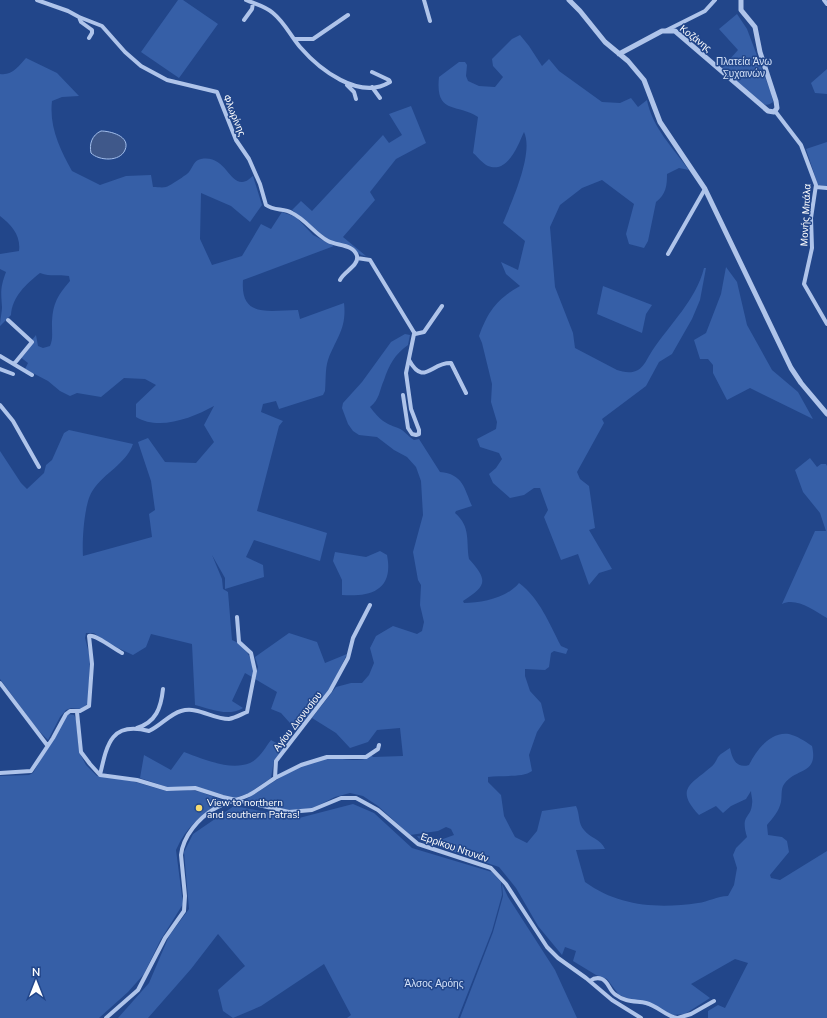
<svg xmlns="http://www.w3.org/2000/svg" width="827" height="1018" viewBox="0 0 827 1018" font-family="'Nunito Sans',sans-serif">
	<rect width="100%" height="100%" fill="#22468a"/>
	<path fill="#365fa7" d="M178 0H183L218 24 179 78 141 52Z
		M737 14 747 29 771 93 773 102C770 104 767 106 764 104 750 97 734 79 722 68L738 50 719 29Z
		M520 35 529 46 542 66 549 59 559 71 602 102 620 103 631 98 638 107 647 100C652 127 673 148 689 170L679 168 667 174C667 186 666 194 656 202L648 241 644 248 629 244 626 234 634 204 602 180 582 188 560 205 550 227 555 287 573 333 575 348 617 370C623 372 631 374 638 370 644 367 648 357 652 351 670 324 696 300 704 268H706L700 300 692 319 672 354 659 362 646 386 602 419 604 423 577 472 580 479 589 486 595 528 589 530 612 569 599 573 589 585 578 554 561 560 544 517 548 510 540 488H534L524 495 510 498 493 483 489 474 496 468 502 459 499 453 480 447 477 439 496 429 497 422 491 402 492 384 482 343 479 336C488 311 497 299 520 286L506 274 501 262 518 270 525 241 503 223C512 201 534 153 524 132 518 145 508 174 488 166 483 164 477 156 473 153L478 117C457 103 435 115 439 77L459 62H465L467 65 466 76 468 81 479 86 495 87 503 77 493 66 492 59 512 39Z
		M26 58 57 73 79 96 62 97 52 101C49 127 60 149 72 171L100 185 126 176 151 175 153 187C158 187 162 188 166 187 168 187 188 174 189 172 193 167 194 160 201 159 225 155 228 182 242 182 247 182 250 178 253 176L262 205 250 222 231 206 201 193 200 239 212 265 242 256 261 224 271 229 282 212 296 217 313 235 334 246 243 280C240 319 270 310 298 310L300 319 344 303C347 329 336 338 328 360 325 369 326 381 325 391L323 395 279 409 276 401 263 404 261 412 283 421 279 426 257 511 327 533 320 561 254 540 246 557 263 565 264 577 225 589V578L212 555 222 579 223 589 228 592 232 640C246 645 256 663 252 677L245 673 232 701 243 708C228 717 211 709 195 705L192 644 151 634 146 647 133 655 105 642 94 633H86L85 638 90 657 88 704 80 709 71 708 66 710 60 717 48 740 37 729 0 679V451L21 483 27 489 44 473 46 465 52 460 64 433 69 430 133 444C126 464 104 473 93 490 84 502 82 541 83 556L152 537 149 514 155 510 151 481 138 442 148 438 165 462 196 463 214 442 204 425 214 406C192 418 159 431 136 417V404L156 385 145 379 124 378 101 397 77 393 70 396 60 391 48 381 25 369 28 363 19 356 36 335 38 346 43 348 50 346C53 339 52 334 52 327 52 306 56 297 70 281L69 276C58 274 51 277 40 273 26 284 12 297 11 315L0 326C0 320 2 312 2 307 1 292 0 288 6 272L0 269V254L19 251C21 236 12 225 0 216V74C12 76 19 66 26 58Z
		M827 69V94L815 93 811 83Z
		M411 106 426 143 396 159 370 192 375 200 343 237 366 256 361 255 350 247 330 241 292 210 301 201 312 211 383 135 389 143 402 135 389 114Z
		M827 142V186L818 185 806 149Z
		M726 267 737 282 747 325 772 370 798 392 813 419 750 388 727 400 713 373V365L708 359H700L694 340 706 333 721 294Z
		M603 286 652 305 646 314 642 333 597 314Z
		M405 334 410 335 408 345C395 354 389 365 384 380 379 391 380 399 370 407 380 420 384 423 398 428 404 430 409 437 414 440L419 439 440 472C463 474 464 488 472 506L456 511 455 513C471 527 466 540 469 559 489 581 486 586 463 601L464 603C482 603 507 598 519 583 540 599 549 623 561 646L568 649 566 654 554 651 551 653 549 667 545 670 525 669V676L530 691 541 703 545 720 537 732 529 755 532 771C523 778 501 775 488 777V782L501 795 504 816 515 837 527 843 537 831 542 811 576 806C580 814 578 824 584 830 590 838 601 839 605 849L576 850 585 882C618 906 657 909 698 903 708 902 717 896 728 896L734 885 737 868 733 855 736 848 747 837C740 814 751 819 752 804 753 800 751 795 751 791L746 799 731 806 723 813 716 806 699 815C675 789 690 785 711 767 714 765 716 761 718 757 721 753 726 751 730 748 732 758 736 769 749 765 756 751 770 731 789 734 797 736 805 741 812 746 819 776 794 767 783 786 781 790 782 797 781 802 779 811 773 818 767 825L768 835 782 837 787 841 789 852 770 875 771 878 780 880 827 851V1018H708V1011L718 1005 725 1008 748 963 735 959 691 984 710 998 685 1014 673 1015 619 995 607 979 596 975 573 961 576 951 565 947 562 955 538 926 516 888 499 867 421 841 417 836 443 839 454 835 451 829 446 827 438 831 410 835 378 806 363 796 350 793 335 797 313 808 293 811 245 800C267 787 302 760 328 758 340 757 362 765 371 755L373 757 403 756 400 728 377 730 368 742 350 748 336 733 312 718 336 687 351 683H362L369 675 374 663 370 648 376 636 393 626 417 634 422 631 424 622 420 605 421 585 418 580 413 552 423 515 421 481 416 467 407 457 394 450 377 437 359 435 353 431 348 424 342 408 343 403 362 382 391 342Z
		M810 458 817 467 821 464H826L827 466V618C813 610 796 597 782 604L815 531H826L820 513 803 492 795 470Z
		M380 551 387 555C394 590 371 597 342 595V580L333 561 335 552 366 557Z
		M289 633 317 642 325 663 347 654 330 689 298 732 281 713 271 709 277 692 255 679 258 667 255 657Z
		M68 714 74 715 76 719 79 752 86 765 97 776 132 781 166 791 190 790 201 792 224 801C202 813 186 827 176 850L183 904 160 941 144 974 128 992 99 1018H0V776L29 775 33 773 62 722Z
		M271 740 285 748 274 760 271 778 249 793 235 798 192 786 170 788 140 778 144 755 171 770 184 752C203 759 230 771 250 763 259 759 265 748 271 740Z
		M353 804 374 813 412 848 492 872 501 882 502 895 492 931 458 1018H347L351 1015 324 964 261 1006 233 1018 223 1011 218 990 245 966 218 934 191 969 148 1018H118L149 983 169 936 189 909 184 852 193 834 234 806 299 818Z
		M502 884 508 897 555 970 577 1018H460L493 932 503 896Z"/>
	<path fill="#3f588a" stroke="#a2beec" d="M101 131C110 131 131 136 125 150 120 162 99 161 91 153 89 144 92 135 101 131Z"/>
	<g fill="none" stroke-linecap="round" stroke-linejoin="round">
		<path stroke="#afc4ea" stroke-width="4" d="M37 0 68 11 79 17 102 26 125 52 141 66 167 80 217 92 236 140 249 159 260 184 266 205C274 211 284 208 292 213 305 219 315 234 328 241 337 246 354 244 357 256 359 266 343 272 340 280
			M246 0C255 4 265 6 273 13 285 23 290 35 300 47 319 69 359 101 390 82L389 80 372 72
			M424 0 430 21
			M824 0 827 4
			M79 17 81 22 92 30V33L89 38
			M244 20 252 9 253 3
			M667 30 705 11 715 0
			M295 39H313L348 15
			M347 85 354 92 356 99
			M372 87 380 98
			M775 111 801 145 816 185 811 218 812 248 804 284 827 324
			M816 187 827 188
			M668 254 705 189
			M357 258 370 260 415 334 424 332 442 306
			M8 320 32 342 14 364
			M0 356 32 375
			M409 360C424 387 431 362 451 363L466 393
			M0 369 13 374
			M403 395 408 428 412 434 416 435 419 434V430L411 409 406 373 414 334
			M0 405 13 421 39 467
			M0 683 47 745
			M77 712 81 752 90 764 100 775 137 780 167 789 195 788 223 797 289 812 312 810 341 798H356L378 810 418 844 491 868 506 884 547 947 558 958 586 978 612 1000 641 1018
			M137 728C156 722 161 708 163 689
			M0 773 31 771 53 738 66 714 70 711H80L89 706 92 664 89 636C95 634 114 649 122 653
			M100 775C107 744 111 721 149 731 160 726 170 714 181 711 198 706 212 719 229 719 235 718 242 714 247 712L255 671 251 653 239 642 237 617
			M275 778 301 765 327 757H366L378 749 379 745
			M590 981C594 978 597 977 602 979 609 982 609 991 616 995 625 1002 635 1001 646 1003 658 1006 665 1016 677 1018
			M106 1018 138 990 165 938 184 911 185 896 181 855C183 836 199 818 214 809 225 802 238 800 249 795 258 790 266 784 275 778L276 761 330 691 348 658 353 638 370 605
			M678 1018 691 1014 714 1001"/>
		<path stroke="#afc4ea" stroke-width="5" d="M569 0 580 11 605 42 628 61 644 80 660 122 705 189 791 368 801 383 827 414
			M619 54 662 31H675L768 111 774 112 777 108 776 101 760 52 755 27 741 10V0"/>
	</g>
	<circle fill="#f6db71" stroke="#22468a" stroke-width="1.5" cx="199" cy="808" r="4"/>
	<g text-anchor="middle" stroke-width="3" stroke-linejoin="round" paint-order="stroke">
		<g font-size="10" fill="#fff" stroke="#22468a">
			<text transform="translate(696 38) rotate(38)" y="4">Κοζάνης</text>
			<text transform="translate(235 115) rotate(68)" y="4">Φλωρίνης</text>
			<text transform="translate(805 215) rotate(-87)" y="4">Μονής Μπάλα</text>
			<text transform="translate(297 721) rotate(-52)" y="4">Αγίου Διονυσίου</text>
			<text transform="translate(455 847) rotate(19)" y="4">Ερρίκου Ντυνάν</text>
		</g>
		<g font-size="10" fill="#d3e1f8" stroke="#22468a">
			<text x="744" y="65">Πλατεία Άνω<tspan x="744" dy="12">Συχαινών</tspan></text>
			<text x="434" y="987">Άλσος Αρόης</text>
		</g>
		<g font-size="10" fill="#fff" stroke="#22468a" text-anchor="start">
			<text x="207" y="806">View to northern<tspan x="207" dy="12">and southern Patras!</tspan></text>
		</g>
	</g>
	<g transform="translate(36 982)" stroke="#22468a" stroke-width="3" paint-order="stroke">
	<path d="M0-3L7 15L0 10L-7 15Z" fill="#ffffff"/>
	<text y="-6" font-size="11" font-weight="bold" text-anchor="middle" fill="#ffffff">N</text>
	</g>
</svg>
